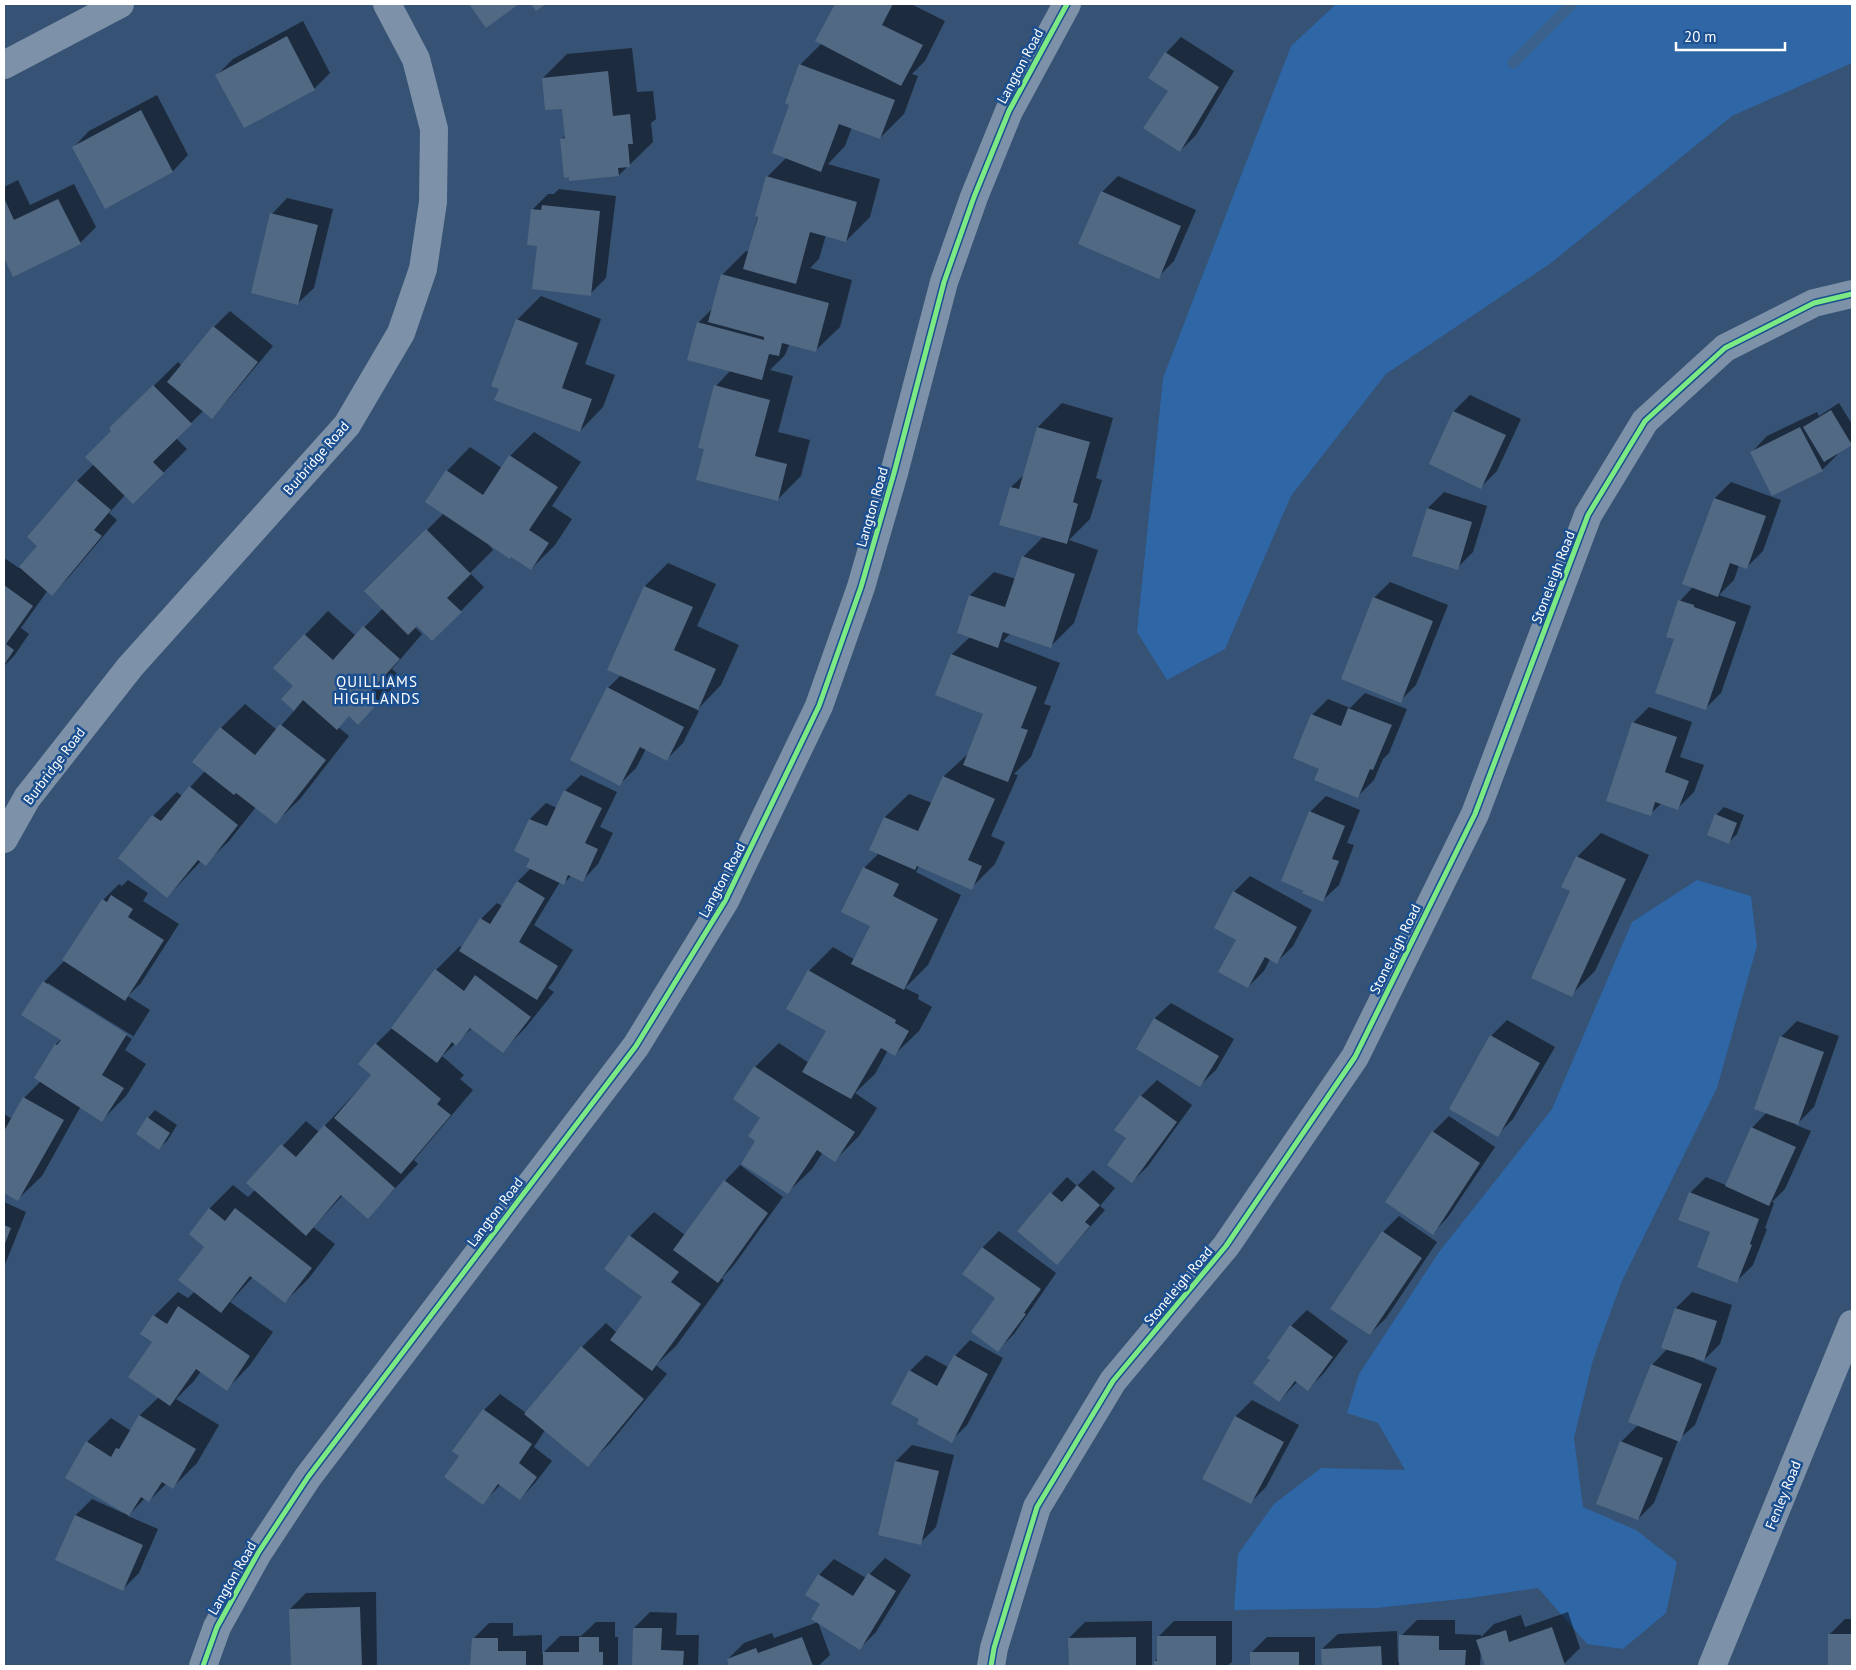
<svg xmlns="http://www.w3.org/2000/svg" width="1856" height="1670" viewBox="0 0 1856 1670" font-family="'PT Sans',sans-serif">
	<rect width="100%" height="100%" fill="#365274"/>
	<path fill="#2f66a5" d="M1336 4H1852V63L1732 116 1551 263 1386 374 1291 496 1225 649 1167 680 1137 632 1163 378 1291 46Z
		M1697 880 1751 896 1757 946 1717 1088 1622 1281 1593 1360 1574 1438 1583 1507 1636 1530 1677 1562 1666 1613 1623 1649 1587 1644 1538 1588 1470 1598 1377 1608 1234 1610 1238 1554 1274 1504 1321 1468 1405 1470 1378 1423 1347 1413 1359 1374 1439 1252 1552 1109 1632 922Z"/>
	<path fill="#0007" fill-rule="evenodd" d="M836 4H911L945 21 925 61 912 74 918 76 904 114 880 138 852 127 845 146 828 164 880 179 870 217 846 241 826 235 819 259 810 268 852 280 840 327 816 350 790 343 785 355 770 370 793 376 778 432 810 440 801 476 777 500 705 448 716 386 731 370 698 323 714 307 722 275 746 251 749 252 767 177 787 157 791 105 800 65 822 43 817 40Z
		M303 21 330 73 314 89 217 75 233 59Z
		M1181 37 1234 71 1196 135 1180 151 1169 90 1166 53Z
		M632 48 637 92 653 91 656 119 651 123 653 142 619 175 562 139 566 135 563 108 543 78 567 54Z
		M157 95 188 155 173 171 105 207 74 147 89 131Z
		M1118 176 1196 210 1174 261 1158 277 1102 192Z
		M18 180 30 205 74 184 96 227 80 243 14 275 4 255V187Z
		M559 189 616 196 606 278 590 294 539 244 532 210 548 194H554Z
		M287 198 333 209 314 288 298 303 272 214Z
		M541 296 601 319 585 364 615 375 603 407 580 431 500 388 517 320Z
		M230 311 273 346 227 401 212 417 204 410 176 438 187 449 133 503 125 495 109 513 117 520 68 578 52 594 48 590 21 628 29 634 14 656 4 666V558L19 568 39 545 29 537 77 481 94 464 113 431 111 428 178 362 182 366 214 327Z
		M1470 395 1521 419 1497 471 1481 487 1430 463 1454 411Z
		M1062 403 1113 418 1096 478 1102 480 1090 519 1069 540 1098 550 1074 623 1050 647 1011 633 1003 641 1060 663 1044 704 1051 706 1031 757 1014 774 1018 775 991 836 1005 842 995 864 971 888 919 866 916 872 961 895 928 965 905 988 919 995 918 999 932 1007 919 1031 895 1054 888 1050 875 1074 855 1093 877 1108 859 1136 835 1160 823 1152 812 1169 788 1192 757 1140 762 1117 755 1067 779 1043 809 1063 827 1030 809 971 833 947 855 960 871 926 864 868 879 853 885 817 909 794 932 803 944 776 969 753 984 713 936 695 952 654 970 637 958 633 970 595 994 572 1016 579 1023 557 1044 536 1011 487 1025 474 1038 427Z
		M1839 403 1852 424V443L1837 453 1838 454 1822 470 1752 452 1767 436 1817 412 1819 416Z
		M534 432 581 462 552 506 572 519 555 545 531 569 511 556 488 544 493 550 470 573 484 587 461 611 417 624 415 627 422 634 392 669 402 678 358 723 349 715 338 727 349 736 300 799 276 822 256 807 229 841 205 864 201 861 167 897 153 816 177 792 182 796 205 771 221 728 245 704 277 730 295 710 283 699 295 686 305 635 328 611 356 636 383 608 366 591 444 513 447 471 470 447 502 468 510 456Z
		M1731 482 1781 500 1763 551 1747 567 1739 565 1734 580 1719 595 1751 606 1721 693 1705 709 1675 638 1680 601 1693 587 1715 498Z
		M1444 492 1487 506 1473 552 1457 568 1428 508Z
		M668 563 716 584 697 626 739 645 721 685 697 710 699 711 683 743 667 759 646 749 636 768 620 784 608 688 621 675 645 586Z
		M1390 582 1448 605 1416 685 1400 701 1374 598Z
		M1365 693 1407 709 1389 753 1383 759 1374 780 1358 796 1321 769 1312 715 1328 699 1350 708Z
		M1649 707 1692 722 1680 757 1704 765 1694 792 1678 808 1662 803 1650 814 1633 723Z
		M581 775 617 792 600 827 613 833 598 864 583 880 571 876 564 883 560 882 534 925 573 950 553 982 548 988 554 992 526 1027 503 1051 472 1028 442 1056 464 1075 460 1079 473 1090 414 1160 418 1164 368 1217 343 1195 313 1227 335 1244 309 1278 285 1302 253 1277 230 1302 273 1332 250 1365 227 1389 201 1371 194 1381 176 1399 219 1425 197 1463 173 1487 167 1483 149 1501 145 1498 128 1516 158 1529 139 1573 123 1589 57 1559 76 1515 92 1499 123 1513 124 1512 87 1442 111 1418 131 1431 140 1415 159 1397 153 1342 142 1334 154 1316 178 1292 188 1298 195 1291 205 1246 209 1209 233 1185 248 1197 255 1190 248 1183 306 1121 319 1132 372 1075 376 1044 395 1025 436 970 460 946 462 948 481 919 497 903 502 906 518 881 531 868 532 858 516 851 530 819 546 803 557 808 565 791Z
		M1326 796 1360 810 1347 843 1354 845 1339 885 1323 900 1305 890 1310 812Z
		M1724 807 1744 815 1737 834 1729 842 1716 815Z
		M1601 833 1649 855 1595 971 1571 995 1572 890 1577 857Z
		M1250 876 1312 910 1293 946 1277 962 1270 959 1264 971 1248 987 1237 939 1234 892Z
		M128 880 148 893 143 901 179 924 141 983 128 996 150 1010 125 1050 146 1064 126 1096 102 1120 81 1106 42 1176 18 1199 4 1191V1114L12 1119 24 1098 41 1081 36 1078 56 1044 61 1039 44 982 65 960 103 900 119 884 122 886ZM48 983 133 1036 132 1039 48 986Z
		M1171 1003 1234 1039 1216 1070 1200 1085 1138 1048 1155 1018Z
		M1507 1020 1555 1047 1513 1119 1497 1135 1491 1036Z
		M1797 1021 1839 1036 1814 1107 1796 1125 1811 1131 1785 1189 1772 1202 1774 1203 1765 1228 1767 1229 1753 1265 1737 1281 1690 1193 1706 1177 1726 1185 1752 1128 1767 1112 1781 1037Z
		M1157 1080 1192 1105 1148 1166 1132 1182 1128 1138 1116 1130 1141 1096Z
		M155 1110 177 1125 167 1141 159 1148 148 1118Z
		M1449 1116 1495 1147 1448 1217 1433 1233 1387 1202 1433 1132Z
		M740 1165 783 1197 734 1265 722 1278 724 1280 676 1346 656 1365 667 1374 611 1442 588 1465 545 1430 534 1447 552 1461 535 1483 520 1499 500 1485 483 1503 461 1455 484 1410 500 1394 526 1413 582 1347 606 1323 617 1333 644 1296 630 1236 654 1212 685 1235 725 1181Z
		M1093 1170 1115 1188 1100 1206 1105 1210 1057 1264 1018 1230 1067 1177 1077 1186Z
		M4 1202 26 1212 4 1267Z
		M1399 1216 1437 1242 1386 1318 1370 1334 1383 1232Z
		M999 1231 1056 1273 1014 1334 998 1350 997 1298 964 1274 983 1247Z
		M1692 1292 1732 1305 1720 1344 1704 1360 1696 1357 1695 1359 1717 1368 1695 1425 1678 1440 1654 1503 1638 1519 1621 1442 1638 1425 1652 1365 1668 1348 1663 1347 1676 1308Z
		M1307 1310 1348 1341 1324 1373 1308 1389 1298 1381 1279 1401 1271 1360 1291 1326Z
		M970 1340 1003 1358 967 1425 951 1441 921 1418 910 1371 926 1355 948 1367 955 1356Z
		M1252 1400 1299 1425 1266 1487 1251 1502 1204 1478 1236 1416Z
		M912 1445 954 1455 936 1527 920 1543 896 1461Z
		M885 1558 911 1575 876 1632 860 1648 818 1622 830 1655 818 1666H731L728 1659 744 1643 772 1633 774 1638 818 1622 822 1604 819 1575 834 1559 866 1578Z
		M376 1592 377 1666H292L290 1609 306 1593Z
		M650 1612 677 1613 676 1635H699L698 1666H633L634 1628Z
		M1568 1612 1580 1648 1564 1664 1559 1666H1487L1481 1650 1480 1666H1400V1665L1399 1666H1323L1322 1649 1338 1634 1397 1631 1398 1662H1400L1401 1636 1417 1620H1455V1634L1481 1635V1637L1494 1624 1521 1615 1525 1627Z
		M1845 1619H1852V1666H1829V1635Z
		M1152 1621V1666H1070L1069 1638 1085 1622Z
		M1174 1621H1232V1662L1227 1666H1155V1661L1158 1658V1637Z
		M596 1622H615V1637H618V1666H471L473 1639 489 1623H513V1636L542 1635V1654L560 1636H581Z
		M1267 1637H1315V1666H1251V1653Z"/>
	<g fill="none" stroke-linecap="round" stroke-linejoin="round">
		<path stroke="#3b618d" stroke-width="11" d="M1513 63 1572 4"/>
	</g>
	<path fill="#526984" d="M469 4H519L486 28Z
		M531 4H546L536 11Z
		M835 4H893L882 25 923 45 901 86 815 41Z
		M287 36 315 90 244 128 215 75Z
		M1165 52 1219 87 1180 152 1143 128 1168 91 1148 78Z
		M799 64 895 100 880 139 839 124 821 172 772 153 789 105 785 103Z
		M608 71 613 116 630 114 633 144H628L630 167 618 168 619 176 569 181V177L564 178 560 139 565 138 562 109 545 110 542 78Z
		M141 110 173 172 105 209 72 147Z
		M766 176 857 202 846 242 810 232 796 284 743 269 758 217 755 216Z
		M1101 191 1181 226 1159 279 1078 244Z
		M4 198 14 220 58 199 81 244 13 277 4 258Z
		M542 205 600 211 591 296 532 289 537 246 527 245 531 209 541 210Z
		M270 213 318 225 298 305 251 293Z
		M721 274 829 303 816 352 782 343 779 356 769 354 762 380 687 360 697 322 764 340V337L708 322Z
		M516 319 578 343 562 388 592 399 580 432 494 400 499 389 491 386Z
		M213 326 258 362 212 419 167 382Z
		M153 385 192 424 153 462 164 473 133 504 85 457 111 431 109 428Z
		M714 385 770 400 755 456 787 464 778 501 696 480 704 449 698 448Z
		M1831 410 1852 445 1824 462 1803 427Z
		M1453 411 1506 435 1481 489 1429 464Z
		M1037 427 1090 442 1073 502 1078 504 1067 544 999 525 1010 487 1019 489Z
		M1800 427 1823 471 1772 496 1750 452Z
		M509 455 558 487 529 530 549 543 531 570 511 557 510 559 425 502 446 470 483 495Z
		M76 480 111 510 94 530 102 536 52 596 19 567 37 546 27 537Z
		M1714 498 1766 516 1747 569 1730 563 1718 597 1682 584Z
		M1427 508 1472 522 1458 570 1412 556Z
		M426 529 471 574 447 598 462 612 432 641 417 626 408 635 364 591Z
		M1022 556 1075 574 1051 648 1003 632 998 648 957 633 969 595 1005 607Z
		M4 585 33 606 6 644 14 650 4 665Z
		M644 586 693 607 674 650 716 669 698 710 607 670Z
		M1373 597 1433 621 1401 703 1341 679Z
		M1678 600 1694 605V607L1736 622 1706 710 1655 693 1674 639 1666 637Z
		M363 626 400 659 369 693 379 702 358 725 349 716 337 730 303 700 294 711 281 699 293 686 273 668 304 634 333 660Z
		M951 654 1037 687 1021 728 1028 730 1008 782 963 765 983 714 935 695Z
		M607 687 684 727 667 761 640 747 620 786 570 760Z
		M1348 708 1392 725 1373 770 1370 769 1358 798 1314 780 1319 769 1293 758 1311 714 1341 726Z
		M1632 722 1677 737 1665 772 1689 781 1678 810 1655 802 1651 816 1606 801Z
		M280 724 326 760 276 824 236 793 234 795 192 762 220 727 255 755Z
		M943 776 995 799 968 860 982 866 972 890 917 866 915 870 869 850 884 817 918 831Z
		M189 786 238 825 206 866 198 860 167 898 118 858 152 815 161 821Z
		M564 790 602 808 585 843 598 849 583 882 568 875 564 885 526 867 530 859 514 851 529 819 547 826Z
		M1309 811 1345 826 1332 859 1339 861 1323 902 1302 893 1304 891 1281 881Z
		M1715 814 1737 823 1729 844 1707 835Z
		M1576 856 1626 879 1572 997 1531 978 1570 891 1561 887Z
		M863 867 899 884 893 896 938 919 904 990 851 964 870 926 841 912Z
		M517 881 545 898 519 942 558 966 537 1000 459 951 480 918 490 924Z
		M1233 891 1297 927 1277 964 1265 957 1248 988 1218 972 1236 940 1214 928Z
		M111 895 133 909 128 917 164 940 125 1001 62 960 102 899 107 902Z
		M435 969 464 991 475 975 531 1017 503 1053 470 1028 456 1046 452 1042 437 1063 391 1028Z
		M808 970 896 1020 895 1023 909 1031 895 1056 881 1048 851 1099 802 1072 826 1031 786 1009Z
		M43 981 127 1034 102 1075 124 1088 102 1122 34 1078 55 1044 57 1045 61 1040 21 1015Z
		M1154 1018 1219 1056 1200 1087 1136 1049Z
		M1490 1035 1540 1063 1498 1137 1449 1109Z
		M1780 1036 1824 1052 1798 1125 1754 1109Z
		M375 1043 441 1099 437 1104 451 1115 401 1174 334 1118 371 1075 358 1064Z
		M754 1066 855 1132 835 1162 817 1150 788 1194 741 1164 755 1141 748 1136 760 1118 733 1099Z
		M1140 1095 1177 1122 1132 1183 1107 1165 1126 1138 1114 1130Z
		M23 1097 64 1120 18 1201 4 1193V1131Z
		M147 1117 170 1133 159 1150 136 1134Z
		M324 1125 395 1188 368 1219 341 1195 306 1236 246 1183 281 1144 296 1157Z
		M1751 1127 1796 1147 1769 1206 1725 1186Z
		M1432 1131 1480 1163 1433 1235 1385 1202Z
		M724 1180 768 1213 718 1283 673 1250Z
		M1077 1185 1100 1205 1085 1222 1090 1226 1057 1265 1017 1231 1050 1192 1062 1202Z
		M1689 1192 1759 1219 1750 1244 1752 1245 1737 1283 1697 1267 1710 1232 1678 1220Z
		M209 1208 225 1221 235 1208 312 1268 285 1303 250 1276 221 1313 178 1280 204 1247 189 1234Z
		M4 1225 11 1228 4 1246Z
		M1382 1231 1422 1258 1370 1335 1330 1309Z
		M629 1235 679 1272 671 1282 701 1304 652 1371 610 1340 642 1297 604 1269Z
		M982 1247 1041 1289 1024 1313 1026 1314 998 1352 971 1332 995 1298 962 1274Z
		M178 1306 250 1356 227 1391 196 1369 170 1406 128 1377 152 1342 140 1334 153 1315 167 1324Z
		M1675 1308 1717 1321 1704 1361 1661 1348Z
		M1290 1325 1333 1357 1308 1391 1295 1381 1279 1402 1253 1383 1270 1360 1267 1358Z
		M581 1346 644 1399 588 1467 524 1414Z
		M954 1355 988 1374 952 1443 917 1424 919 1419 891 1404 909 1370 937 1386Z
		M1651 1364 1702 1384 1680 1442 1628 1422Z
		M483 1409 532 1444 519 1463 537 1477 520 1500 498 1484 483 1505 444 1477 459 1456 452 1451Z
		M139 1415 196 1449 173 1489 162 1482 149 1502 141 1497 129 1516 65 1478 86 1441 111 1457 116 1448 119 1449Z
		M1235 1416 1284 1442 1251 1504 1202 1479Z
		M1620 1441 1663 1458 1638 1520 1596 1504Z
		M895 1461 939 1471 921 1545 878 1535Z
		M75 1515 143 1545 123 1591 55 1560Z
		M868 1573 896 1591 860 1650 811 1619 820 1604 805 1595 818 1574 853 1596Z
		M360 1607 362 1666H291L289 1609Z
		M1552 1627 1565 1665 1485 1666 1476 1640 1506 1630 1509 1642Z
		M633 1628H662L661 1650 684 1651 683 1666H632Z
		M1828 1634H1852V1666H1828Z
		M1399 1635 1439 1636V1650H1466L1465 1666H1399Z
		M1157 1636H1216V1666H1154V1661H1157Z
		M579 1637H599V1652H603V1666H543V1652H579Z
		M802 1637 813 1666H729L727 1659 756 1648 758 1653Z
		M1136 1637V1666H1069L1068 1638Z
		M472 1638H498V1651H526V1666H470Z
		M1381 1646 1382 1666H1322L1321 1649Z
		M1250 1652H1299V1666H1250Z"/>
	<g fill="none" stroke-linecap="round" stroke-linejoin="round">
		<path stroke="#7d92a8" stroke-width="28" d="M4 65 120 4
			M4 839 27 798 130 667 347 425 401 333 423 269 433 202 434 129 416 59 387 4
			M203 1666 217 1627 258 1553 308 1477 636 1046 725 901 819 706 861 587 894 473 944 282 974 197 1009 111 1067 4
			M991 1666 994 1648 1037 1507 1113 1381 1226 1246 1355 1057 1475 814 1588 515 1645 421 1725 348 1814 303 1852 294
			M1712 1666 1852 1324"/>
		<g stroke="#1b4f8f" stroke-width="8">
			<path id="cycleway" d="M203 1666 217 1627 258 1553 308 1477 636 1046 725 901 819 706 861 587 894 473 944 282 974 197 1009 111 1067 4
				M991 1666 994 1648 1037 1507 1113 1381 1226 1246 1355 1057 1475 814 1588 515 1645 421 1725 348 1814 303 1852 294"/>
		</g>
		<use href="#cycleway" stroke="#7ce984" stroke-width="5"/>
	</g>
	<g text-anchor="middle" stroke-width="5" stroke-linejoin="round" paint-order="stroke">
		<g font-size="14" fill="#fff" stroke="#1b4f8f">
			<text transform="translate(1020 66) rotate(-62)" y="5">Langton Road</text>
			<text transform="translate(316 458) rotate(-49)" y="5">Burbridge Road</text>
			<text transform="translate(872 507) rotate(-74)" y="5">Langton Road</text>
			<text transform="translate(1553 577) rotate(-69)" y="5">Stoneleigh Road</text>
			<text transform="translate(54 766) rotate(-53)" y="5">Burbridge Road</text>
			<text transform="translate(722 880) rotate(-62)" y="5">Langton Road</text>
			<text transform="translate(1395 949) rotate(-64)" y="5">Stoneleigh Road</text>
			<text transform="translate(495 1212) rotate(-53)" y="5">Langton Road</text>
			<text transform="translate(1178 1286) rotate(-50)" y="5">Stoneleigh Road</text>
			<text transform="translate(1783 1495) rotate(-68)" y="5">Fenley Road</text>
			<text transform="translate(232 1578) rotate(-60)" y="5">Langton Road</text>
		</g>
		<g font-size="15" letter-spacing="1" fill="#fff" stroke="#1b4f8f">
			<text x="377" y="687">QUILLIAMS<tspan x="377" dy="17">HIGHLANDS</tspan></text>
		</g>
	</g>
	<rect width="1856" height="1670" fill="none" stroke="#ffffff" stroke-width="10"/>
	<path d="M1676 42v8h109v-8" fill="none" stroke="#ffffff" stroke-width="2.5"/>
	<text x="1684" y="42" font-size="15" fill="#ffffff" stroke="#1b4f8f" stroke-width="4" paint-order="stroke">20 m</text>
</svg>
